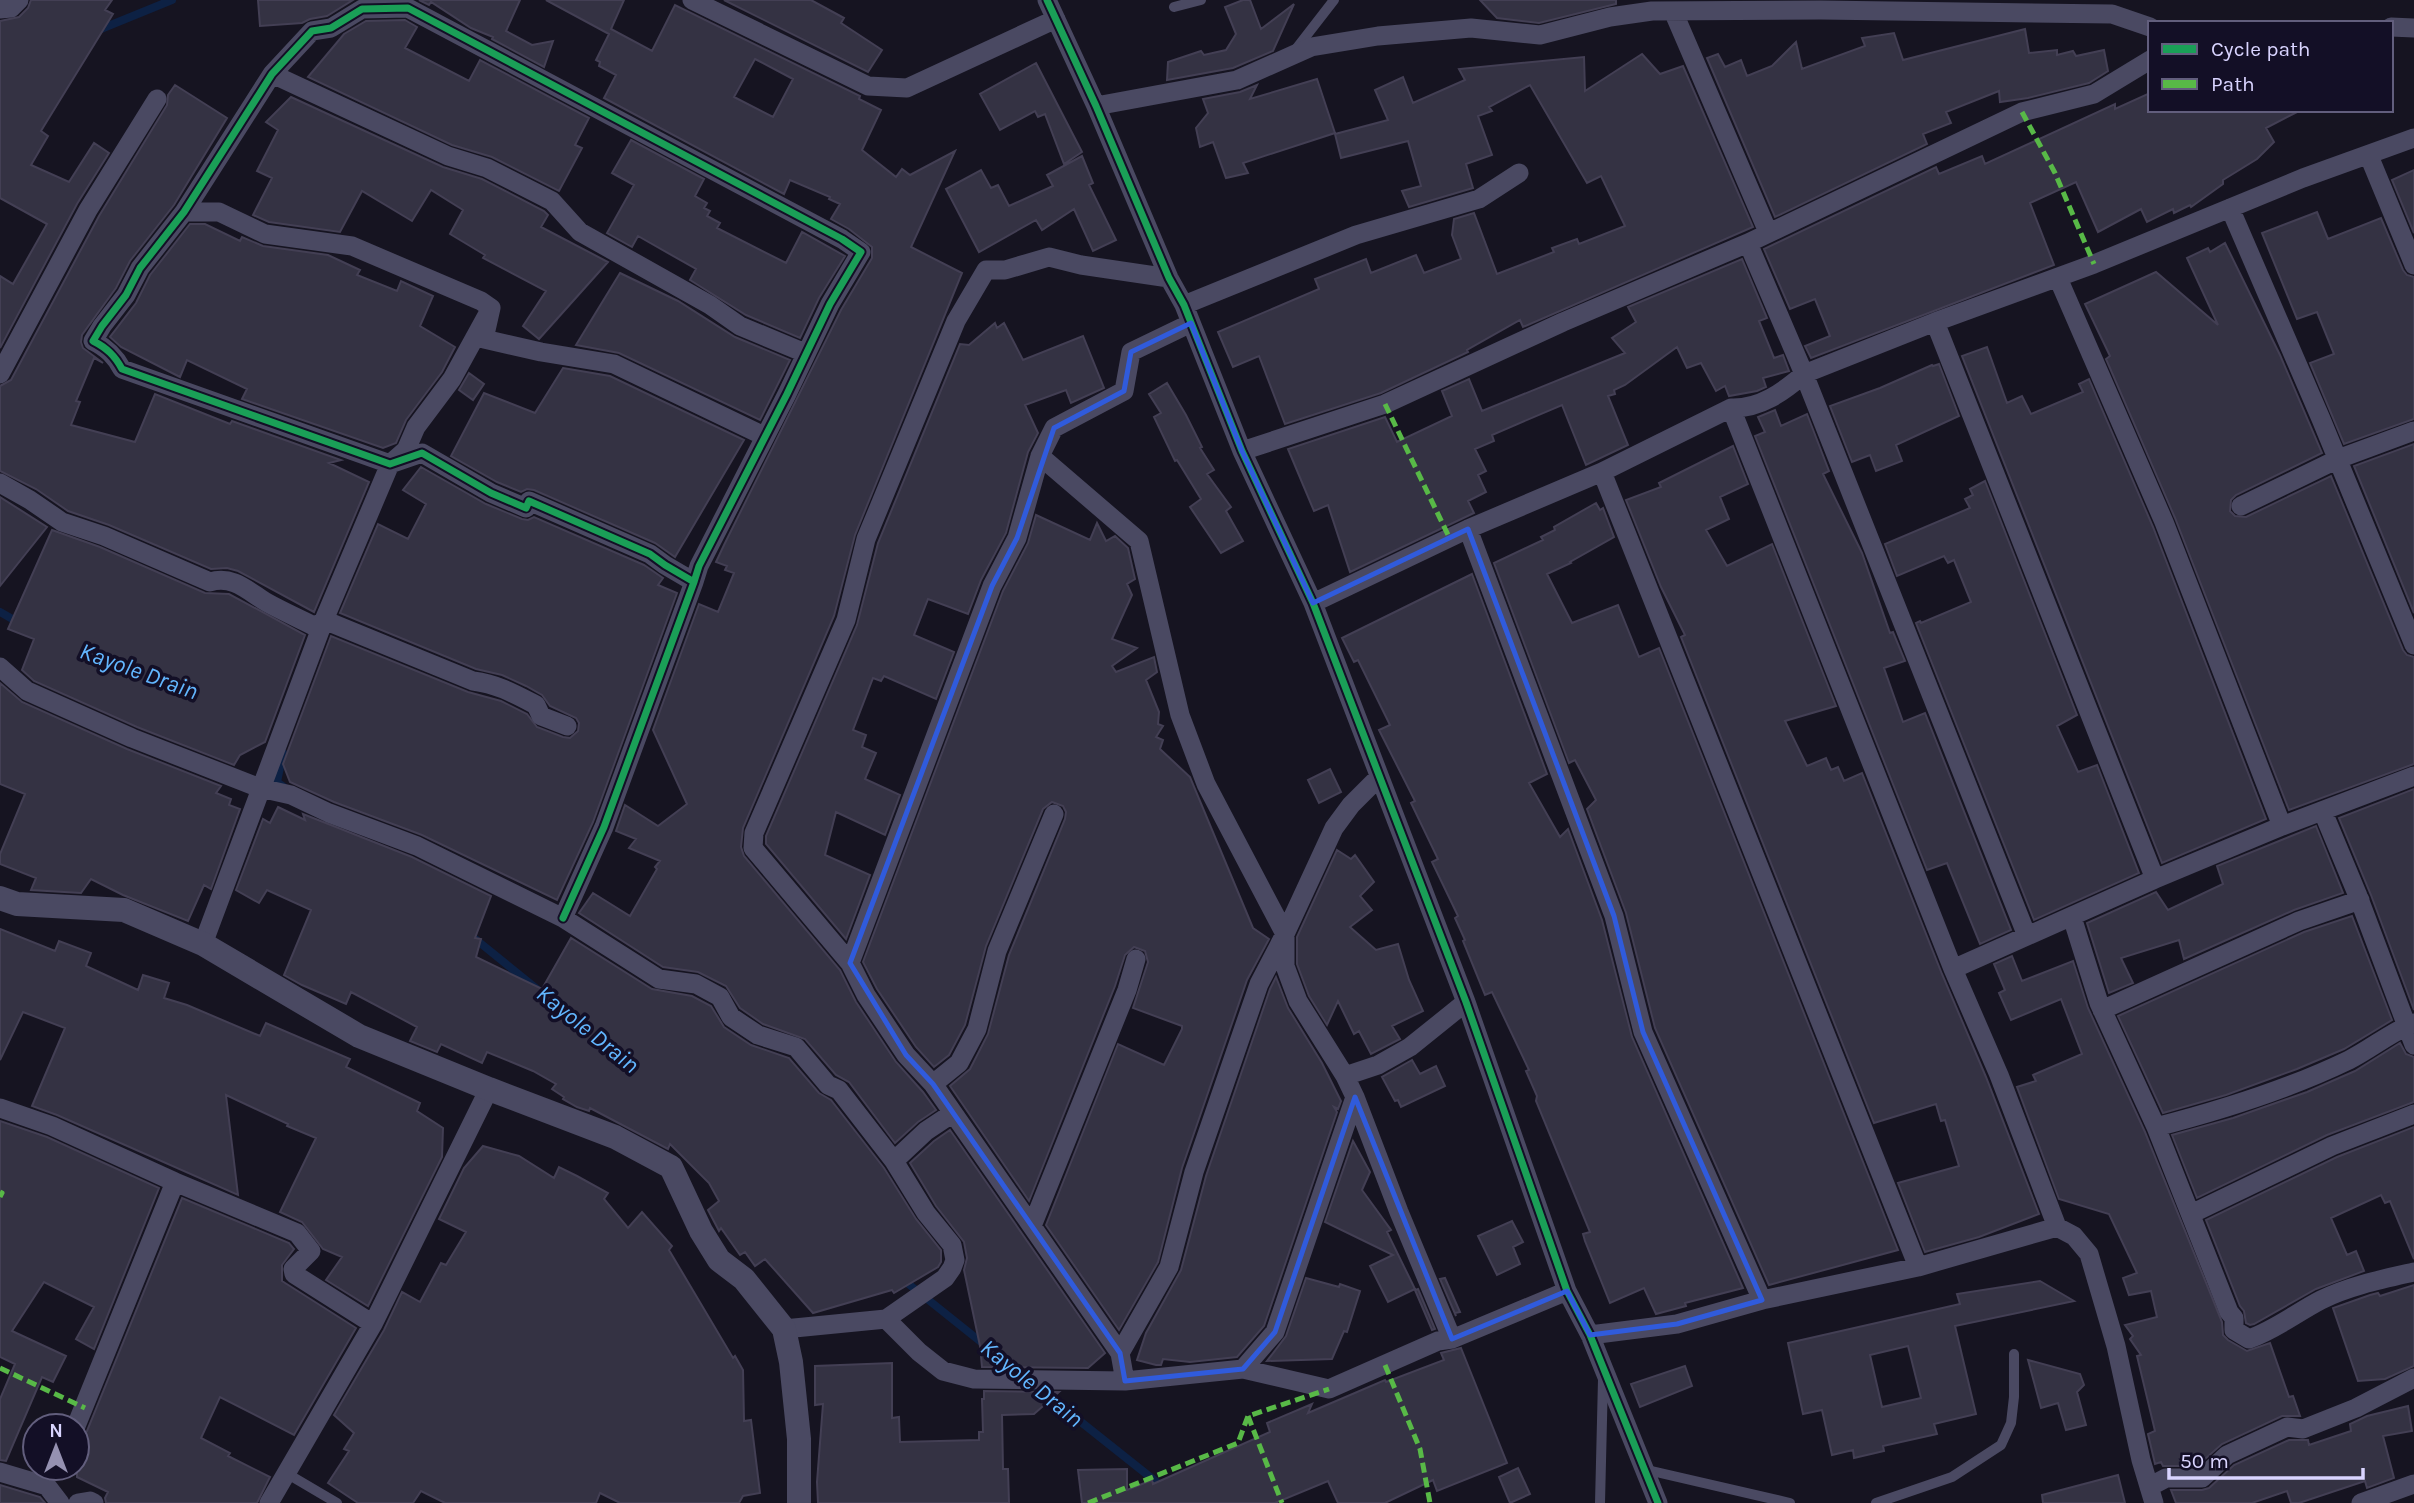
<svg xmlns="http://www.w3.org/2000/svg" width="2414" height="1503" viewBox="0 0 2414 1503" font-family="Karla,sans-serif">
	<rect width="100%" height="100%" fill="#161421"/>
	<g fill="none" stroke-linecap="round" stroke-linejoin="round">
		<path stroke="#0d2144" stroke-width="8" d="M96 31 172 0
			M0 612 21 624
			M283 753 277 782 285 788
			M474 938 537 989
			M901 1278 986 1346
			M1032 1383 1164 1488"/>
	</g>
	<path fill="#343243" stroke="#433f54" stroke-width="2" fill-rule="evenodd" d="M31 0H112L105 10 113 14 44 126 41 131 48 136 31 165 69 182 94 143 109 153 77 204 0 348V276L13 284 47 224 0 198V21L19 17 28 8Z
		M258 0H353L327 16 310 19 302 23 260 26Z
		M419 0H520L506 31 532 45 553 41 544 67 492 39 493 37 471 28 431 2 429 5Z
		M546 0H624L611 29 652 51 675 5 860 96 859 99 881 110 862 150 896 177 902 169 910 175 955 151 911 247 962 273 855 535 834 616 743 828 741 847 744 856 840 970 856 1002 896 1062 923 1092 936 1110 918 1122 895 1143 849 1082 836 1075 805 1039 763 1024 740 1008 726 986 698 972 663 967 579 913 593 893 630 916 657 869 655 867 660 861 629 848 636 839 616 831 625 805 658 826 687 804 653 730 699 604 718 612 734 573 725 570 727 566 716 562 724 545 841 310 872 258V247L849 229 831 219 840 204 829 199 830 197 790 180 784 194 604 98 616 75 599 66 600 62 596 60 609 34ZM755 59 793 79 773 117 734 97Z
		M724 0H811L844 18 841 23 882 50 868 72Z
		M1243 0H1250L1261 29 1294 4 1273 51 1233 68 1167 80 1168 62 1201 51 1204 55 1226 50 1236 34 1225 7Z
		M1480 0H1616V4L1539 23 1497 18Z
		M405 20 417 27 405 48 469 81 480 60 589 118 575 145 582 148 559 191 492 157 452 145 308 77 344 34 366 21Z
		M2025 29 2029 53 2057 50V55L2073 51 2076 56 2104 50 2108 71 2089 83 2028 98 2000 102 1999 91 1946 112 1951 123 1923 134 1927 144 1775 217 1707 58 1718 54 1725 67 1741 60 1747 76 1772 66 1796 42 1802 69 1865 46 1862 38 1894 33 1903 60Z
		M1642 54 1660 74 1683 66 1753 227 1523 327 1520 320 1467 350 1468 352 1381 393 1285 424 1259 356 1233 367 1218 332 1319 289 1315 279 1366 259 1371 273 1416 255 1424 273 1461 259 1452 235 1454 219 1474 213 1497 274 1554 252 1552 248 1577 239 1579 244 1625 226 1601 176 1587 183 1530 85 1489 107 1492 111 1478 116 1492 155 1466 164 1473 188 1409 207 1402 191 1421 186 1408 141 1341 158 1335 134 1388 120 1375 90 1403 77 1413 103 1465 80 1459 69 1584 57 1585 91Z
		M1036 63 1082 152 1064 164 1045 114 1038 117 1035 111 1000 130 980 94Z
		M1317 79 1335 133 1243 163 1248 173 1226 178 1213 142 1200 147 1196 128 1208 113 1203 99 1240 92 1257 85 1250 99Z
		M175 85 227 118 174 205 130 261 116 288 82 335 81 342 83 348 103 363 94 358 76 401 80 402 71 425 135 442 155 394 230 424 232 421 341 460 329 463 369 482 314 612 238 571 227 568 211 569 109 525 68 511 36 489 0 471V386L11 380 99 216 167 105 168 95Z
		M2150 93V110H2301L2266 128 2274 142 2257 159 2223 180V184L2191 207 2190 205 2174 213 2173 209 2147 222 2141 209 2098 232 2076 182 2030 203 2054 265 1811 358 1805 346 1830 336 1815 299 1790 309 1764 249 1936 167 1939 174 1982 156 1985 164 2115 104V109Z
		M291 97 443 167 482 179 544 211 548 215 541 227 608 262 539 339 523 326 546 291 483 258 485 255 450 234 463 210 431 190 412 221 362 191 340 232 269 222 253 215 272 178 257 171 278 130 266 122Z
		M631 140 704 179 695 196 707 203 704 208 710 211 707 216 720 223 717 228 786 263 802 232 845 256 819 298 800 338 746 315 690 280 696 269 638 236 632 247 607 233 634 185 612 173Z
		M1082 156 1093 183 1089 185 1116 240 1093 251 1074 209 1042 230 1036 220 979 252 946 189 981 170 991 188 998 185 1009 206 1053 186 1047 175Z
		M2414 170V233L2392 180Z
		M2317 212 2328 239 2381 218 2403 270 2407 275 2414 277V419L2344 444 2310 363 2334 354 2317 312 2297 319 2262 233Z
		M190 224H205L240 241 242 237 263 246 328 255 360 270 357 275 397 291 401 281 433 296 420 326 455 347 442 372 406 420 396 443 383 448 242 399 247 389 187 360 180 377 178 376 121 347 110 337 136 303 150 275Z
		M2225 243 2280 355 2322 453 2236 495 2231 500 2230 511 2235 516 2246 517 2331 476 2403 650 2407 655 2414 657V764L2289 810 2175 518 2106 359 2110 356 2085 304 2156 272 2218 325 2187 258 2208 248 2210 252Z
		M1742 259 1767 318 1759 321 1774 358 1783 355 1789 371 1763 378 1766 387 1757 391 1729 396 1725 386 1716 391 1701 363 1687 368 1677 347 1625 385 1614 390 1615 394 1608 396 1628 445 1586 465 1562 405 1492 435 1494 441 1475 449 1486 471 1478 475 1486 492 1468 501 1474 513 1350 572 1328 505 1314 511 1288 449 1385 417 1397 442 1452 416 1442 391 1469 379 1482 411 1625 353 1612 338 1636 322 1628 307Z
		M620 273 678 301 735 337 790 360 760 420 619 353 576 345Z
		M995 323 997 328 1004 323 1023 360 1083 336 1104 388 1071 403 1066 390 1025 405 1038 433 1028 452 1006 533 981 580 968 614 928 599 914 635 954 652 936 699 884 676 881 681 873 678 853 730 866 735 862 747 876 753 865 779 900 795 885 835 836 812 825 855 870 875 846 939 766 844V836L857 625 878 543 960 344 969 345Z
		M1987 347 2007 403 2022 396 2031 414 2083 392 2079 384 2089 379 2153 527 2266 819 2162 863 1962 356Z
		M1939 364 1959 416 1896 445 1902 461 1876 471 1870 455 1852 462 1830 406 1880 388 1932 365 1933 366Z
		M563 368 610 376 744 440 675 557 655 543 534 490 527 489 521 492 497 482 451 456 484 393 535 413Z
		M469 373 484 384 473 400 459 390Z
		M1167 383 1186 415 1202 447 1200 448 1214 470 1207 474 1231 507 1226 511 1243 541 1221 553 1190 507 1201 499 1177 460 1175 461 1154 417 1161 413 1149 394Z
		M1775 410 1781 426 1807 414 1829 471 1823 474 1862 553 1890 633 1893 632 1905 661 1884 668 1903 722 1925 713 2011 930 1980 944 1947 863 1927 870 1755 436 1765 432 1758 417Z
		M2414 444V613L2354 466Z
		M1733 446 1748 484 1720 497 1729 519 1706 530 1727 566 1772 544 1836 706 1785 721 1807 766 1826 758 1831 770 1838 767 1844 781 1862 773 1942 974 1986 1077 2039 1214 1979 1237 1925 1252 1898 1183 1959 1166 1945 1120 1941 1121 1936 1104 1874 1123 1681 637 1685 635 1661 587 1626 500 1661 487 1659 483Z
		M421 467 486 504 522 519 528 520 534 517 644 565 663 578 658 585 677 593 593 822 557 900 422 835 334 802 290 782 283 764 331 636 468 692 501 701 527 714 537 727 563 737 570 738 578 731 579 723 576 718 550 706 542 695 526 686 502 675 476 669 340 613 378 524 408 539 426 504 403 490Z
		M1985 481 2077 715 2057 726 2078 772 2097 765 2139 873 2034 920 1916 623 1920 621 1921 623 1971 602 1954 560 1948 563 1944 556 1897 576 1885 544 1970 508 1965 499 1973 495 1970 489Z
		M0 497 47 527 0 586Z
		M1596 503 1600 510 1603 508 1614 537 1570 562 1571 563 1547 574 1572 623 1618 605 1639 657 1659 648 1898 1250 1769 1285 1655 1028 1626 913 1587 809 1596 800 1575 760 1569 763 1494 563 1543 540 1541 537 1555 530 1554 527Z
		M1036 515 1090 540 1097 523 1106 541 1115 536 1128 548 1135 579 1127 584 1132 595 1112 639 1137 648 1112 666 1116 672 1154 657 1157 672 1146 680 1159 712 1158 724 1163 726 1156 737 1163 740 1160 749 1190 777 1253 928 1269 939 1247 980 1182 1168 1158 1262 1119 1330 1046 1225 1118 1044 1164 1065 1182 1029V1026L1133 1008 1148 962 1145 951 1134 947 1125 955 1115 986 1029 1201 950 1086 970 1069 988 1034 1009 955 1065 819 1066 812 1063 806 1052 802 1043 809 986 946 965 1025 949 1055 934 1067 916 1047 877 989 863 962 1003 591 1028 543Z
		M52 530 100 547 205 593 229 594 305 635 265 742 240 755 234 765 137 727 34 681 22 670 34 639 8 629Z
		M1472 574 1547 774 1529 783 1560 837 1568 829 1602 920 1632 1037 1743 1288 1685 1303 1686 1306 1656 1314 1644 1288 1610 1303 1585 1241 1583 1234 1590 1232 1536 1101 1537 1096 1526 1071 1529 1070 1492 992 1485 995 1463 941 1465 940 1455 918 1458 916 1432 862 1438 859 1411 803 1415 801 1379 730 1390 725 1358 660 1354 662 1342 638Z
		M0 683 22 702 127 749 221 786 216 793 231 799 229 805 240 809 211 889 204 885 188 921 123 895 91 879 81 893 31 890 36 878 0 864V854L25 794 0 784Z
		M1330 769 1341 792 1319 803 1308 780Z
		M2414 789V1010L2371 895 2339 818Z
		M278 807 305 820 303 814 412 857 491 896 475 938 481 939 476 957 542 989 571 938 652 989 692 996 711 1006 724 1027 751 1045 789 1058 819 1093 831 1100 884 1168 916 1219 941 1250V1262L938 1267 894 1293 892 1290 813 1313 765 1259 755 1266 745 1252 740 1255 721 1228 719 1231 708 1210 719 1201 709 1183 670 1144 668 1149 590 1108 589 1111 577 1107 563 1099 564 1097 552 1089 556 1084 533 1071 487 1052 482 1063 441 1044 437 1052 410 1041 417 1027 351 992 346 1004 302 985 284 975 311 910 267 890 259 903 236 890 263 819 270 823Z
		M2316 826 2343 893 2294 910 2184 959 2179 940 2121 958 2133 983 2109 993 2087 923 2156 892 2168 910 2223 884 2217 866Z
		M1337 850 1351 859 1355 855 1374 882 1360 896 1372 910 1350 927 1376 950 1398 944 1409 980 1423 1011 1392 1026 1400 1039 1371 1054 1359 1031 1354 1034 1338 1001 1327 1025 1309 996 1297 964V937Z
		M2352 916 2392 1020 2344 1049 2297 1069 2226 1095 2163 1113 2118 1016 2304 932Z
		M0 929 55 951 59 941 91 953 86 966 138 990 143 975 169 983 164 998 187 1005 260 1036 266 1023 350 1059 346 1067 420 1103 417 1111 443 1128 442 1157 368 1306 326 1280 342 1257 323 1249 302 1222 280 1212 316 1138 287 1126 288 1124 226 1095 238 1195 57 1115 32 1106 65 1028 23 1012 0 1060Z
		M2012 956 2022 981 2073 961 2088 1008 2145 1132 2222 1322 2223 1335 2228 1340 2247 1351 2270 1343 2289 1397 2293 1396 2300 1416H2282L2222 1444 2197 1466H2163L2161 1462 2155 1464 2148 1434 2155 1431 2137 1356 2141 1355 2130 1339 2133 1336 2125 1325 2157 1317 2151 1291 2129 1295 2123 1278 2137 1273 2109 1214 2059 1199 2017 1087 2036 1081 2033 1075 2082 1054 2061 999 2011 1020 1999 993 2005 990 1994 964Z
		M1276 977 1288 1008 1322 1063 1341 1101 1338 1109 1334 1107 1337 1112 1264 1326 1237 1357 1190 1362 1163 1359 1161 1365H1156L1137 1360 1146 1333 1181 1270 1206 1176 1270 989Z
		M2400 1043 2406 1054 2414 1057V1102L2327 1135 2197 1198 2172 1135 2233 1118 2307 1092 2355 1071Z
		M1412 1060 1420 1074 1436 1066 1445 1086 1401 1107 1398 1100 1395 1101 1382 1077Z
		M0 1121 47 1137 159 1188 94 1349 76 1339 94 1307 44 1282 12 1331 66 1356 53 1382 42 1377 6 1461 0 1460V1399L15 1364 0 1357Z
		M2414 1127V1259L2390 1201 2385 1203 2381 1195 2331 1218 2347 1255 2356 1251 2364 1271 2316 1289 2254 1324 2250 1325 2246 1323 2244 1311 2240 1306 2206 1220 2337 1157Z
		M950 1130 1105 1353 1088 1368 982 1367 980 1346 964 1270 967 1258 964 1242 936 1206 910 1163 934 1141Z
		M1353 1141 1370 1172 1362 1190 1391 1230 1387 1232 1415 1289 1388 1302 1370 1266 1393 1255 1325 1222Z
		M483 1146 519 1156 554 1178 559 1167 577 1176 608 1193 604 1199 628 1228 642 1212 672 1246 669 1250 733 1358 735 1356 743 1370 744 1421 751 1420 760 1493 743 1496 739 1503H620L600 1493 596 1503H445L421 1491 413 1503H358L328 1483 349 1451 344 1449 354 1433 334 1415 384 1330 402 1292 420 1302 441 1263 446 1265 466 1232 439 1219 464 1168Z
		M182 1198 289 1243 294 1249 282 1265V1281L356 1328 294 1435 220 1397 201 1438 230 1453 228 1456 270 1477 257 1503H106L105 1498 108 1492 77 1477V1438L83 1436 87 1431Z
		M1512 1221 1523 1242 1513 1247 1520 1264 1497 1275 1478 1236Z
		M1306 1278 1339 1287 1340 1284 1360 1291 1347 1332 1344 1331 1332 1359 1267 1361 1286 1336Z
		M1445 1278 1460 1312 1455 1313 1456 1316 1440 1279Z
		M2040 1281 2074 1301 1955 1326 1976 1414 1934 1424 1937 1434 1883 1446 1884 1451 1854 1458 1853 1450 1832 1455 1822 1410 1803 1414 1788 1343 1960 1304 1957 1294ZM1908 1346 1921 1398 1882 1407 1870 1355Z
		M2414 1285V1366L2385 1379 2358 1381 2333 1308 2370 1295 2378 1293 2380 1296Z
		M1418 1289 1435 1329 1432 1330 1415 1290Z
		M1461 1348 1507 1463 1437 1491 1433 1480 1385 1503H1338L1328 1481 1275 1503H1082L1078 1470 1127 1469V1490L1152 1480 1153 1484 1270 1432 1267 1423 1312 1404 1308 1413 1385 1380 1386 1382 1444 1360 1441 1353Z
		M2028 1360 2080 1374 2084 1385 2077 1392 2086 1425 2066 1430 2058 1403 2041 1408Z
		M892 1363V1418L899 1417 900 1442 979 1440V1432H983L982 1399H984V1391L1059 1392 1034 1414 1002 1415 1003 1469H1008L1009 1503H818L817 1482 823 1404 815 1405V1366Z
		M1685 1366 1692 1386 1640 1407 1631 1384Z
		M2408 1406 2412 1431 2383 1436 2394 1478 2367 1488 2365 1481 2299 1503H2291L2287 1491 2252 1503H2176L2171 1490H2202L2209 1488 2234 1465 2289 1440H2308L2309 1445 2351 1431 2350 1424 2367 1416Z
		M1518 1468 1530 1494 1510 1503 1499 1477Z
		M2118 1475 2125 1503H2043L2042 1495Z
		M0 1485 40 1497 45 1503H0Z"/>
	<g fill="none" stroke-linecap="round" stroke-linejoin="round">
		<path stroke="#4a4962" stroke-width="10" d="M1174 7 1201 0
			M1296 49 1334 0
			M1643 1469 1790 1503
			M286 1473 337 1503
			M1600 1503 1603 1379
			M1876 1503 1952 1477 2001 1445 2011 1423 2014 1397V1354"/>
		<path stroke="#4a4962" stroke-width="19" d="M692 0 868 86 907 88 1056 19
			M1047 0 1096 106 1169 278 1184 305 1242 451 1313 603 1466 1002 1567 1291 1590 1335 1658 1503
			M0 9 11 8 19 0
			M1673 11 1768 232
			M2391 27 2414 28
			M272 74 448 156 487 168 552 201 580 232 710 305 740 326 805 353
			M1096 106 1237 80 1311 47 1378 36 1471 28 1540 35 1610 17 1652 11 1821 10 2112 14 2150 27
			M2369 156 2414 265
			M2230 208 2321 419 2414 645
			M184 212H219L265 234 352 246 481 301 491 308 484 339 541 352 614 364 764 436
			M1748 243 1804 374 2027 936
			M2058 278 2164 522 2282 826
			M1184 305 1356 235 1479 199 1519 173
			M1935 322 2155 879
			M0 374 88 210 157 99
			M1731 408 1953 969 1999 1075 2057 1227
			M1242 451 1385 404 1563 322 1748 243 2022 112 2094 94 2150 60
			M1040 456 1139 541 1180 715 1206 784 1285 934V966L1298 1001 1345 1076 1355 1097 1399 1212 1452 1339
			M1602 472 1918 1267
			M0 483 30 500 62 522 104 536 210 582C233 575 248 591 266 602 282 611 300 619 316 627L324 620 473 681C497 684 515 694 536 705L541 716 567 726
			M2241 506 2338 459 2414 431
			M1468 529 1614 916 1643 1032 1762 1300
			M1313 603 1468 529 1602 472 1731 408C1760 409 1783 392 1804 374L1935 322 2094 264 2303 178 2414 138
			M0 667 27 691 132 738 260 788 291 795 329 813 417 846 563 918 659 979 696 984 720 997 731 1017 758 1035 796 1047 828 1085 839 1090 894 1161 926 1213 952 1245 955 1260 952 1268 945 1278 886 1319 784 1329
			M2323 812 2358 896 2414 1045
			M2072 917 2099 1003 2156 1127 2229 1312 2234 1318V1330L2249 1339C2275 1330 2296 1313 2321 1300 2349 1286 2383 1279 2414 1272
			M563 918 604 827 694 582 699 566 787 394 830 304 861 252 842 239 408 8 362 9 331 28 312 31 272 74 184 212 140 268 126 295 102 326 93 341C107 348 115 356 122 369L390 464 422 453 491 493 526 508 529 501 650 554 665 565 694 582
			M203 944 324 620 390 464 406 450 416 427 452 379 491 308
			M850 963 992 586 1017 538 1040 456 1054 428 1124 391 1131 352 1191 323
			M1953 969 2155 879 2282 826 2414 776
			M2102 1010 2299 921 2360 900
			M1345 1076 1378 1065 1410 1047 1466 1002
			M933 1084 959 1063 977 1029 997 951 1054 814
			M0 1108 52 1126 175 1182 297 1233 311 1251 293 1269 294 1274 373 1324
			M2156 1127C2222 1110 2287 1090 2349 1060 2371 1049 2391 1032 2414 1023
			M894 1161 926 1131 953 1113
			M2191 1214 2332 1146 2414 1114
			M1032 1226 1127 990 1136 959
			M886 1319 919 1352 943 1371 974 1379 1125 1381 1243 1369 1329 1389 1438 1341 1452 1339 1567 1291
			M1590 1335 1677 1324 1762 1300 1918 1267 2057 1227 2074 1236 2089 1254 2116 1346 2141 1460 2154 1503
			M1120 1353 1169 1267 1194 1172 1259 984 1285 934 1334 828 1351 805 1379 777
			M1243 1369 1275 1332 1355 1097
			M1125 1381 1120 1353 933 1084 906 1055 866 995 850 963 753 848 754 833 846 620 866 539 956 321 986 270H1005L1049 257 1081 265 1169 278
			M76 1426 175 1182
			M0 1472 47 1486 60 1503
			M2149 1487 2166 1478H2202L2227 1455 2287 1427 2303 1429 2356 1408 2414 1378
			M78 1503 90 1501 94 1503
			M269 1503 373 1324 489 1089
			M2361 1503 2414 1484"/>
		<path stroke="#4a4962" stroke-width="24" d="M0 898 17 904 124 910 203 944 359 1036 489 1089 615 1137 671 1167 701 1231 719 1260 744 1279 784 1329 791 1362 799 1439V1503"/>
		<path stroke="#58b947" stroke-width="5" stroke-dasharray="10 5" stroke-linecap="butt" d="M2022 112 2055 173 2094 264
			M1385 404 1450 539
			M0 1192 2 1193 0 1197
			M1385 1365 1420 1449 1430 1503
			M0 1368 85 1408
			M1248 1416 1282 1503
			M1088 1503 1238 1443 1248 1416 1329 1389"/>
		<g stroke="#130f26" stroke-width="11">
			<path id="cycleway" d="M1047 0 1096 106 1169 278 1184 305 1242 451 1313 603 1466 1002 1567 1291 1590 1335 1658 1503
				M563 918 604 827 694 582 699 566 787 394 830 304 861 252 842 239 408 8 362 9 331 28 312 31 272 74 184 212 140 268 126 295 102 326 93 341C107 348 115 356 122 369L390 464 422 453 491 493 526 508 529 501 650 554 665 565 694 582"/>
		</g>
		<use href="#cycleway" stroke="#1a9f57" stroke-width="7"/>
	</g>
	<path fill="none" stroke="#305bdc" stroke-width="5" stroke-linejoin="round" d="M1191 323 1242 451 1313 603 1468 529 1614 916 1643 1032 1762 1300 1677 1324 1590 1335 1567 1291 1452 1339 1355 1097 1275 1332 1243 1369 1125 1381 1120 1353 933 1084 906 1055 850 963 992 586 1017 538 1054 428 1124 391 1131 352Z"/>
	<g text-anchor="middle" stroke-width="7" stroke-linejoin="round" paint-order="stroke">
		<g font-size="24" font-style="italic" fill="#62b6ff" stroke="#130f26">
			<text transform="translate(139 671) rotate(20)" y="8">Kayole Drain</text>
			<text transform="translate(588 1029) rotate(39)" y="8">Kayole Drain</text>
			<text transform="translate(1032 1383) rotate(39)" y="8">Kayole Drain</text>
		</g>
	</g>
	<rect x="2148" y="21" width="245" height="91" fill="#130f26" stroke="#625e7d" stroke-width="2"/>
	<rect x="2162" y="44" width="35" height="10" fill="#1a9f57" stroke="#625e7d" stroke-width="2"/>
	<text x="2211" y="56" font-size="21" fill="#d9d4ff">Cycle path</text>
	<rect x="2162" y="79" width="35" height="10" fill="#58b947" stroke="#625e7d" stroke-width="2"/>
	<text x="2211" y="91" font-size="21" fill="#d9d4ff">Path</text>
	<g transform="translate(56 1447)"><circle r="33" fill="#130f26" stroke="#625e7d" stroke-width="2"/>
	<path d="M0-5L12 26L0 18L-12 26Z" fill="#9591b1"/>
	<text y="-10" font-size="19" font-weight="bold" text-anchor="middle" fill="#d9d4ff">N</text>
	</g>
	<path d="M2169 1468v10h194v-10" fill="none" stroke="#d9d4ff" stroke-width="3.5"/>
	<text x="2180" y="1468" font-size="21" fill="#d9d4ff" stroke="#130f26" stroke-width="5" paint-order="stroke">50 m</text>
</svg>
